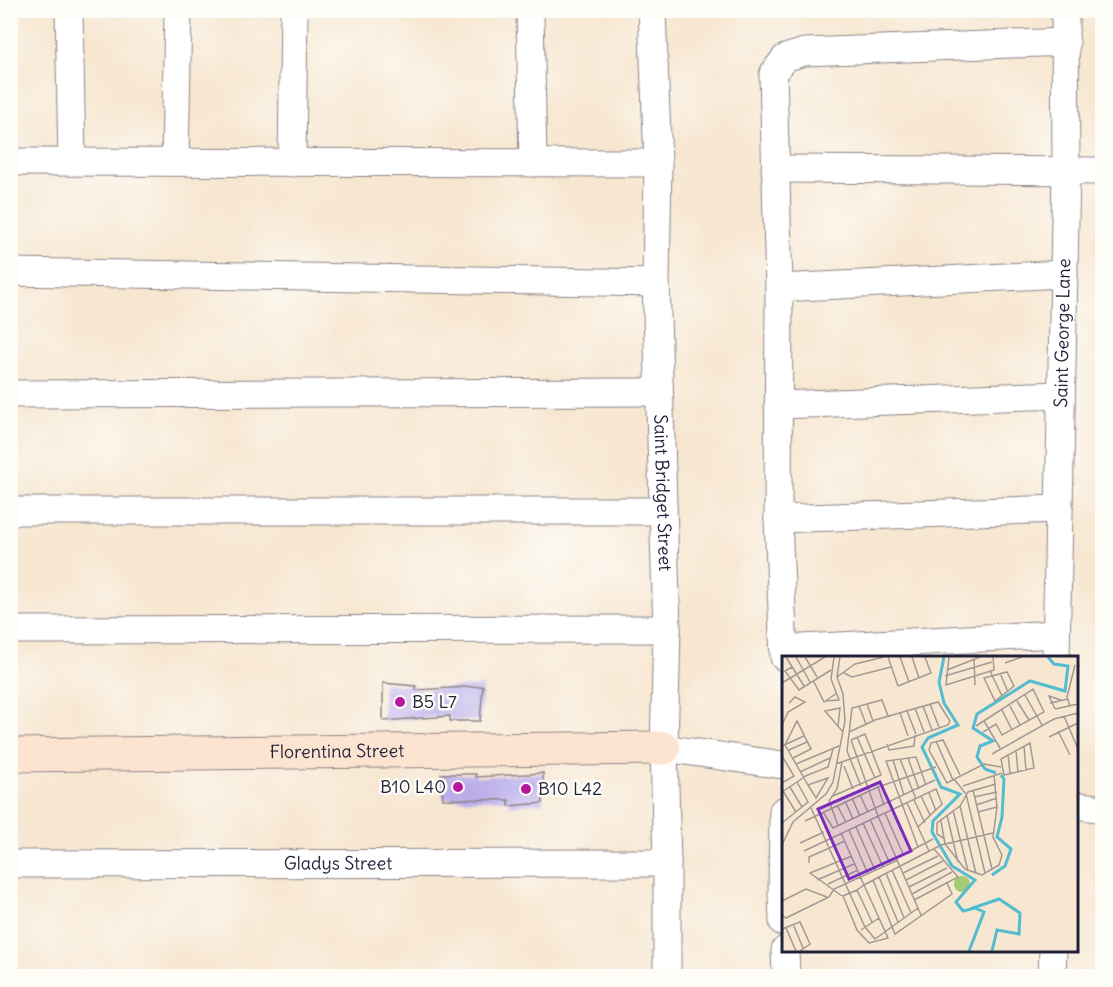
<svg xmlns="http://www.w3.org/2000/svg" width="1113" height="987" viewBox="0 0 1113 987" font-family="Delius,sans-serif">
	<rect width="100%" height="100%" fill="#fdfcf7"/>
	<filter id="ink" filterUnits="userSpaceOnUse"><feTurbulence type="fractalNoise" baseFrequency=".0167" numOctaves="2"/><feDisplacementMap in="SourceGraphic" scale="12" xChannelSelector="R" yChannelSelector="G"/><feConvolveMatrix kernelMatrix="1 2 1 2 8 2 1 2 1" color-interpolation-filters="sRGB"/></filter>
	<filter id="wash" filterUnits="userSpaceOnUse"><feTurbulence type="fractalNoise" baseFrequency=".008" numOctaves="4" result="noise"/><feDisplacementMap in="SourceGraphic" scale="24" xChannelSelector="R" yChannelSelector="G"/><feGaussianBlur stdDeviation="1.35" result="paint"/><feColorMatrix in="noise" values="0 0 0 0 0 0 0 0 0 0 0 0 0 0 0 0 0 1.4 0 .05"/><feComposite in="paint" operator="in"/></filter>
	<g filter="url(#wash)">
		<rect width="100%" height="100%" fill="#f7e6d0"/>
		<g id="blocks">
			<path fill="#baadea" d="M383 683 416 686V690L483 686 480 721H450V716L383 721Z
				M543 773V803L509 806V800L443 799 441 774H476V777Z"/>
		</g>
	</g>
	<g filter="url(#ink)">
		<use href="#blocks" fill-opacity="0" stroke="#8c8486" stroke-width="1.5"/>
		<g fill="none" stroke-linecap="round" stroke-linejoin="round">
			<g stroke="#8c8486" stroke-width="29">
				<g id="street">
					<path d="M69 10 72 162"/>
					<path d="M530 10 533 163"/>
					<path id="s1" d="M652 10 658 163 656 283 667 629 664 748 667 863V976"/>
					<path d="M10 162 658 163"/>
					<path d="M175 162 178 10"/>
					<path d="M292 163 294 10"/>
					<path d="M775 169 1102 171"/>
					<path d="M10 272 656 283"/>
					<path d="M779 288 1064 274"/>
					<path d="M10 394 659 392"/>
					<path d="M778 405 1061 395"/>
					<path d="M10 511H663"/>
					<path d="M778 519 1059 509"/>
					<path d="M10 630 667 629"/>
					<path d="M784 649 1056 634"/>
					<path d="M784 657 778 519 779 288 773 74 785 58 804 52 1066 42"/>
					<path id="s2" d="M1056 657 1066 171 1065 10"/>
					<path d="M664 748 783 765"/>
					<path d="M1076 805 1102 809"/>
					<path d="M783 811 782 896 783 922"/>
					<path id="s3" d="M10 864 667 863"/>
					<path d="M785 950 786 976"/>
					<path d="M1052 976 1053 950"/>
				</g>
			</g>
			<g stroke="#8c8486" stroke-width="35">
				<g id="secondary">
					<path id="s4" d="M10 755 664 748"/>
				</g>
			</g>
			<use href="#street" stroke="#fff" stroke-width="27"/>
			<use href="#secondary" stroke="#fde4d1" stroke-width="33"/>
		</g>
	</g>
	<g fill="#b5179e" stroke="#fdfcf7" stroke-width="2">
		<circle cx="400" cy="702" r="6"/>
		<circle cx="458" cy="787" r="6"/>
		<circle cx="526" cy="789" r="6"/>
	</g>
	<g text-anchor="middle" stroke-width="5" stroke-linejoin="round" paint-order="stroke">
		<g font-size="18" fill="#22223b" stroke="#fdfcf7">
			<text dy="6" stroke="none"><textPath href="#s2" startOffset="324">Saint George Lane</textPath></text>
			<text dy="6" stroke="none"><textPath href="#s1" startOffset="483">Saint Bridget Street</textPath></text>
			<text dy="6" stroke="none"><textPath href="#s4" startOffset="327">Florentina Street</textPath></text>
			<text dy="6" stroke="none"><textPath href="#s3" startOffset="328">Gladys Street</textPath></text>
		</g>
		<g font-size="18" fill="#22223b" stroke="#fdfcf7" text-anchor="start">
			<text x="412" y="708">B5 L7</text>
			<text x="446" y="793" text-anchor="end">B10 L40</text>
			<text x="538" y="795">B10 L42</text>
		</g>
	</g>
	<g transform="translate(782 656)">
		<rect width="296" height="296" fill="#f7e6d0"/>
		<path d="M172 228a8 8 0 1 1 16 0a8 8 0 1 1-16 0Z" fill="#a4cb75"/>
		<path fill="none" stroke="#53bcd1" stroke-width="3" d="M157 26 162 1M157 26 162 47 176 69 146 82 140 91 159 131 178 138 151 165 150 176 170 210 193 224 174 246 181 255 193 252 202 256 187 295M214 117 203 113 195 101 198 90 211 85 191 72 195 58 248 25 283 35 286 10 272 8 266 1M210 219 223 210 229 193 215 181 220 161 222 123 219 119M188 253 217 243 238 257 237 278 215 274 210 295"/>
		<path fill="none" stroke="#a29894" stroke-width="1.5" d="M4 1 22 30M14 1 28 26M23 1 35 21M106 1 116 30 149 17 143 1M118 1 127 26M130 1 137 22M167 1 164 29 212 14 211 1M192 3 193 29M223 7 240 1M10 11 3 15 17 34 49 14M165 14 198 1M208 15 220 40M225 16 232 30 213 45 202 22ZM62 17 70 21 109 11M218 17 226 36M163 20 210 6M55 21 73 8 102 1M31 24 42 46 55 37M0 27 43 1M243 39 260 69M43 45 57 44 49 23 52 1M235 45 247 64M268 47 286 43M85 48 91 65M148 48 157 71M77 50 84 68M141 50 150 74M228 50 238 69M288 50 285 41 293 9M133 52 142 76M273 53 267 40 279 44M273 53 296 48M220 54 230 74M125 55 134 78M118 57 126 80M282 60 296 93M202 65 218 92M0 69 6 56 23 46 13 41 7 47M56 70 58 52 43 55 61 76M194 70 251 33 262 56 220 79 214 68 201 76M276 75 288 99M75 81 93 122M267 81 296 67M69 84 96 160 139 259M154 85 171 124M248 87 252 112 222 119 219 103ZM105 88 107 94 132 90 133 79M0 90 22 80M242 90 244 114M7 94 25 86M234 94 236 116M210 98 272 63 296 57M226 98 228 117M0 100 12 120 0 127M11 102 29 93 15 65 3 89 22 122 26 129 34 142 46 122 26 129M126 102 137 133M118 103 134 143M111 104 122 139M14 108 57 90M54 108 166 69 168 65 156 46 93 64 67 76M62 110 71 133M18 116 48 102M178 119 161 84 149 87 147 94 165 127 202 108 219 111M21 121 46 111 51 93M172 123 184 138 203 217M79 130 65 95 70 52 100 44 106 60M181 130 220 117M8 131 20 151M96 131 102 149M191 134 210 213M1 135 14 156M0 136 21 122M147 137 154 155M78 139 86 156M51 140 99 119 83 78 69 84M139 140 148 159M192 141 215 136M70 142 78 160M132 144 143 167M63 145 71 163M125 147 147 195M55 149 64 166M194 149 215 142M178 150 194 218M29 152 83 271 93 283 136 252M110 154 129 195M171 154 186 215M41 156 51 172 153 124M196 156 215 151M103 157 121 198M165 159 176 206M88 163 108 208M23 165 96 131 154 111M159 165 163 188 183 213 200 219 217 209 220 199 211 181 215 151 212 119M0 167 26 146 15 126M81 167 101 211M56 169 47 145 55 133 60 106M74 171 93 214M67 174 86 218M59 177 82 229 106 282 87 287 75 274 61 240 75 234 82 229 97 221 159 189 211 177M163 183 155 178V167L178 150 186 136 214 128M18 187 42 176M0 189 11 166 44 138 51 126 63 65 61 38 55 21 58 1M136 191 104 105 134 101 144 129M22 195 154 133 160 148 136 171M115 202 151 183M27 207V201L63 185M110 214 129 257M104 217 122 262M121 217 156 200M97 221 116 266M35 224 72 208M91 224 113 278 170 238 165 227M124 224 161 205M46 228 76 214M127 231 165 212M75 234 90 266M130 238 170 216M60 240 28 217 70 200M132 244 176 221 152 193M0 245 24 233 45 241M0 259 4 262 47 241 52 233 116 204M11 268 21 292M4 272 14 295M0 273 18 266 28 288 18 295M79 274 97 262"/>
		<path fill="#7b2cbf" fill-opacity="0.15" stroke="#7b2cbf" stroke-width="3" d="M98 126 129 195 67 223 36 153Z"/>
		<rect width="296" height="296" fill="none" stroke="#22223b" stroke-width="3"/>
	</g>
	<rect width="1113" height="987" fill="none" stroke="#fdfcf7" stroke-width="36"/>
</svg>
